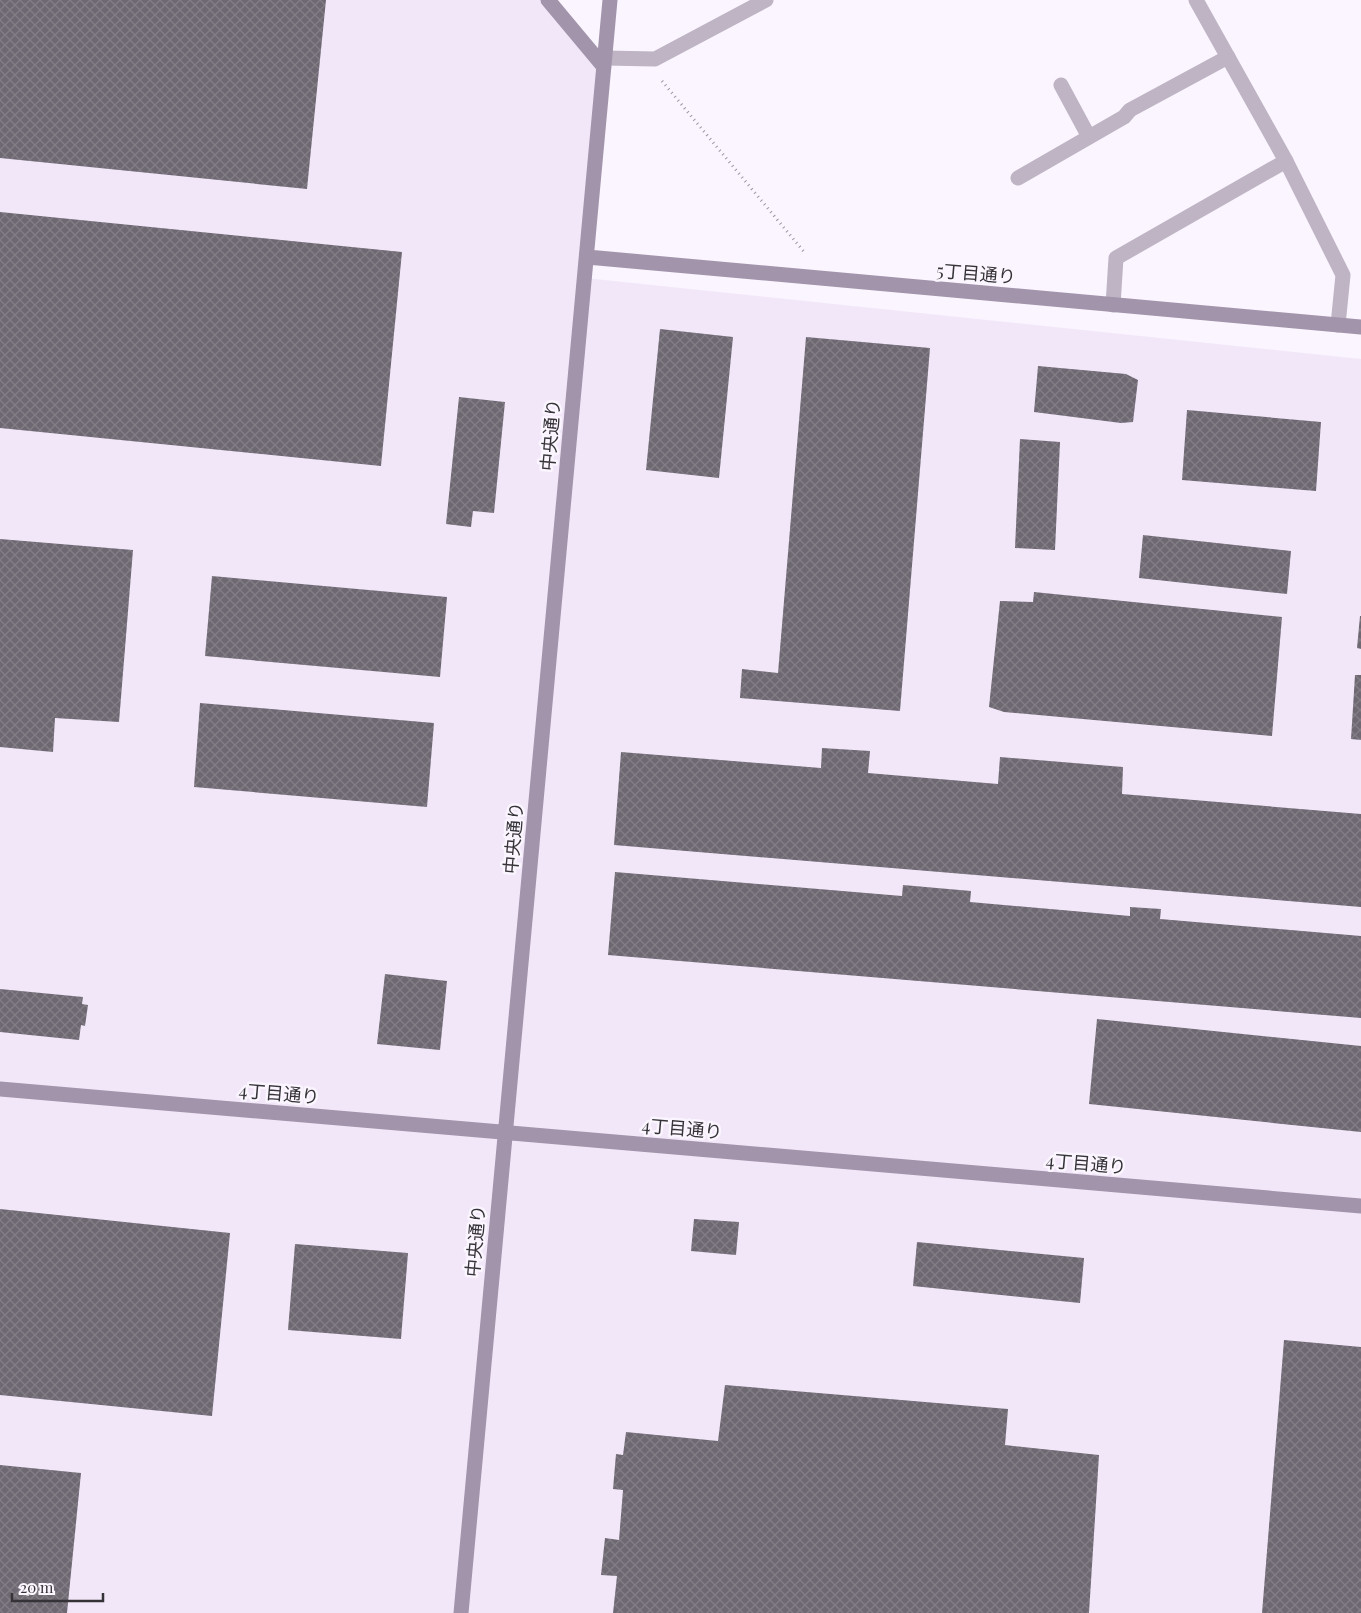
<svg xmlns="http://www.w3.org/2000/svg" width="1361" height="1613" viewBox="0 0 1361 1613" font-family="'Playfair Display','Noto Sans JP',serif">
	<defs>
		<pattern id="building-cross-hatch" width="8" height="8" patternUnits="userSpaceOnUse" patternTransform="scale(1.25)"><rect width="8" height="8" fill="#6e6872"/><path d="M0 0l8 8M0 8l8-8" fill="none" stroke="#837e86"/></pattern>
	</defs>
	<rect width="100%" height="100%" fill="#faf5fe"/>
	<path fill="#f2e7f9" d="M0 0H543L604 67 585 278 1361 359V1613H0Z"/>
	<path fill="url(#building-cross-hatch)" d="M0 0H326L307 189 0 158Z
		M0 212 402 252 381 466 0 428Z
		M660 329 733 337 719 478 646 470Z
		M806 337 930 348 900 711 740 698 742 669 778 673Z
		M1038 366 1126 374 1138 380 1133 422 1121 423 1034 412Z
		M459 397 505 402 494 513 473 511 471 527 446 524Z
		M1187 410 1321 422 1316 491 1182 480Z
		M1020 439 1060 442 1055 550 1015 548Z
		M1143 535 1291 551 1287 594 1139 578Z
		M0 539 133 550 119 722 55 718 53 752 0 747Z
		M212 576 447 597 440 677 205 656Z
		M1034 592 1282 617 1272 736 1004 712 989 707 1000 601 1033 602Z
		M1360 616H1361V649L1357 648Z
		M1355 675H1361V740L1351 739Z
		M200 703 434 723 427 807 194 787Z
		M822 748 870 751 868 773 998 784 1000 757 1123 767 1122 794 1361 814V907L614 845 621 752 821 768Z
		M615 872 902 896 903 885 971 891 970 902 1130 916V907L1161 909 1160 919 1361 936V1018L608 955Z
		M385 974 447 981 440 1050 377 1044Z
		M0 989 83 997 82 1004 88 1005 85 1026 81 1025 79 1040 0 1032Z
		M1097 1019 1361 1046V1132L1089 1104Z
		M0 1209 230 1233 212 1416 0 1395Z
		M694 1219 739 1222 736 1255 691 1251Z
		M917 1242 1084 1258 1080 1303 913 1286Z
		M295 1244 408 1253 401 1339 288 1330Z
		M1284 1340 1361 1347V1613H1262Z
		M725 1385 1008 1409 1005 1445 1099 1455 1089 1613H613L617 1576 601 1575 605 1538 619 1540 623 1490 613 1489 616 1454 623 1455 626 1432 718 1441Z
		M0 1465 81 1473 67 1613H0Z"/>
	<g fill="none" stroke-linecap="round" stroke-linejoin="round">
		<path stroke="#9b979e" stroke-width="3" stroke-dasharray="1 4" stroke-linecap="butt" d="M662 81 805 253"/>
		<path stroke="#beb4c4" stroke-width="15" d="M1061 85 1089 137
			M1018 178 1124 117 1130 110 1228 57
			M1113 305 1116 258 1286 161"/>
		<path stroke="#beb4c4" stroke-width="15" d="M1196 0 1286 161 1343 275 1338 325
			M605 58 655 59 766 0"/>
		<path stroke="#a294ab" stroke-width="15" d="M548 0 604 67
			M587 257 1361 327
			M0 1089 1361 1206
			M461 1613 610 0"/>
	</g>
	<g text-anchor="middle" stroke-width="5" stroke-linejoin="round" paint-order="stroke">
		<g font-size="18" fill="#353337" stroke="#faf5fe">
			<text transform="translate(976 274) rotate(5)" y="6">5丁目通り</text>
			<text transform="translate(551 435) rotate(-85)" y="6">中央通り</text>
			<text transform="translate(514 838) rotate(-85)" y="6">中央通り</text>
			<text transform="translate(279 1094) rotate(5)" y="6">4丁目通り</text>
			<text transform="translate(682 1129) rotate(5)" y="6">4丁目通り</text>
			<text transform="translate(1086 1164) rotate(5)" y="6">4丁目通り</text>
			<text transform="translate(476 1241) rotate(-85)" y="6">中央通り</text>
		</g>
	</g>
	<path d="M12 1593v8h91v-8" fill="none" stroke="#353337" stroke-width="2.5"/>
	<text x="20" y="1593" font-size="15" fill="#353337" stroke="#faf5fe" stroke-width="4" paint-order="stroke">20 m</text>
</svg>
